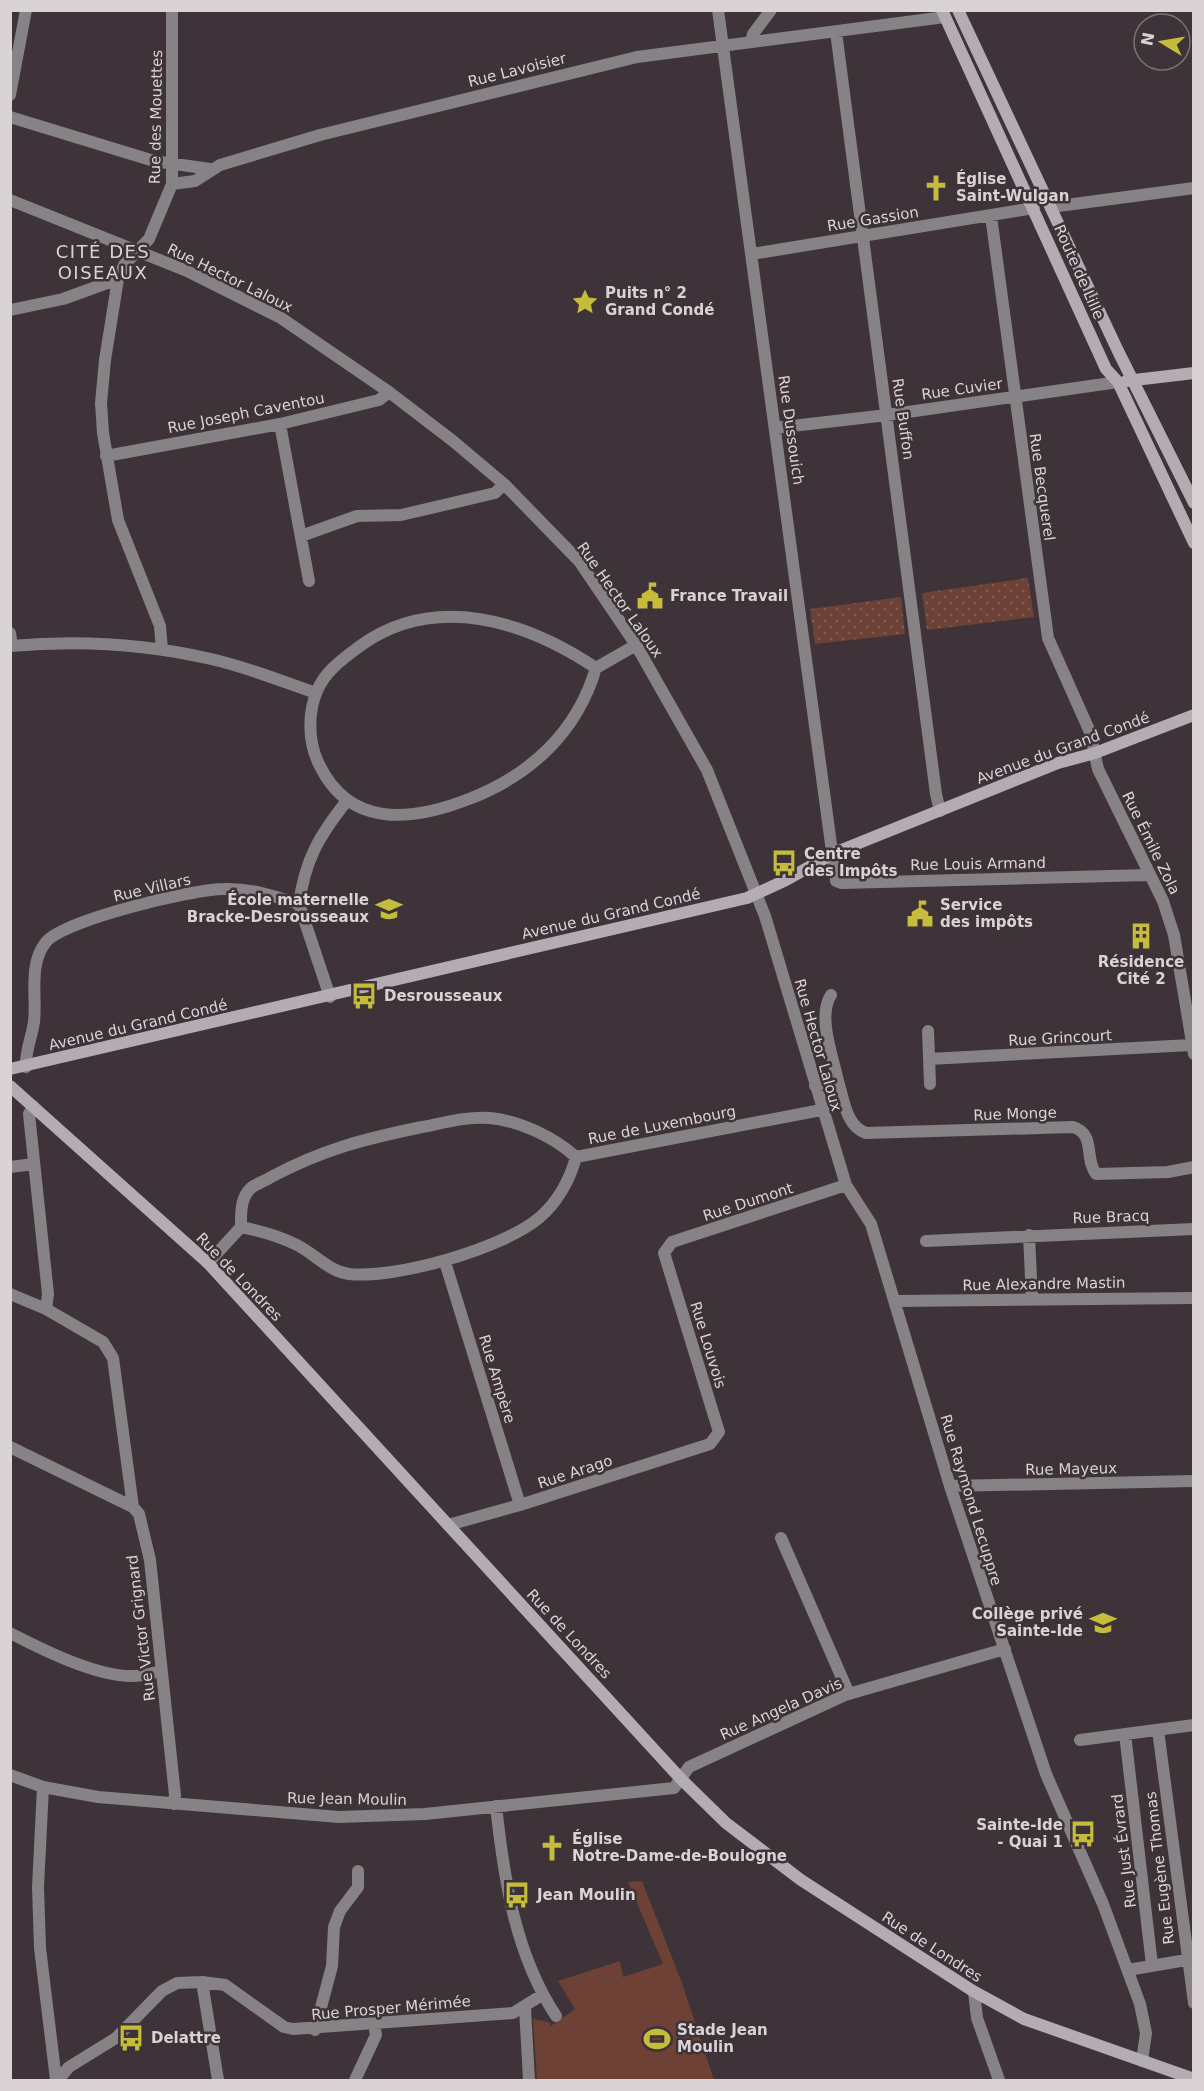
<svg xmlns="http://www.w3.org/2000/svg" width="1204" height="2091" viewBox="0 0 1204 2091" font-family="'DejaVu Sans',sans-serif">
	<defs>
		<pattern id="grass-dots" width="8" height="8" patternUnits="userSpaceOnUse" patternTransform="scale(1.5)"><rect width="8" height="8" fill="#6d4136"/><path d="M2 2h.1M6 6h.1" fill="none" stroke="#815c52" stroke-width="1.8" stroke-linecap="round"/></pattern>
	</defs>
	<rect width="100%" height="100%" fill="#3d3338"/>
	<path fill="url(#grass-dots)" d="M1028 578 1034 617 927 630 922 593Z
		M901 597 905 634 815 644 810 609Z"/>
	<path fill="#6d4136" d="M642 1881 682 1983 714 2080H537L533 2019 549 2022 551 2026 575 2009 558 1981 620 1961 623 1977 663 1964 628 1882Z"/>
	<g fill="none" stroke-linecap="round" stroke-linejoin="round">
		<path stroke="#868286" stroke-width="12" d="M718 10 836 881 841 883 1149 875
			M836 32 936 794 940 811
			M751 42 753 34 771 10
			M10 95 26 10
			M10 117 154 161 210 169
			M172 184 195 181 220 165 320 135 637 57 945 17
			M10 200 187 271 281 318 389 392 453 441 504 484 579 561 636 645 707 770 765 916 846 1185 871 1224 950 1486 1046 1774 1103 1904 1140 2004 1146 2033 1142 2061
			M1051 207 1194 188
			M991 216 1048 638 1090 732 1098 769 1163 901 1174 935 1194 1054
			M752 254 1034 208
			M10 310 63 299 118 279
			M280 424 309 581
			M775 428 887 415 1118 382
			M106 456 280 424 379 400 389 392
			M301 536 357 516 401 515 495 493 504 484
			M10 633 12 646
			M10 646C76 640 147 644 211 659 247 667 281 681 316 693
			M162 650 160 626 118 520 103 433 101 403 105 360 118 279 124 265 149 239 172 184V10
			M596 668C577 732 531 775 469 799 410 822 348 828 318 762 308 741 308 712 317 691 325 671 344 658 360 646 435 592 526 621 596 668L636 645
			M299 904C305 860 319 836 346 802
			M928 1031 930 1084
			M929 1059 1191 1045
			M26 1067C25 1051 32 1037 34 1022 37 997 28 964 46 942 64 920 193 889 224 889 250 888 274 896 299 904L330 997
			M838 1081C844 1100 846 1126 866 1133L1073 1127C1096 1134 1084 1158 1096 1174L1168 1172 1194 1167
			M815 1086 838 1081C833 1057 817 1016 831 995
			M33 1106 29 1114 48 1294 46 1309
			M10 1167 34 1164
			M241 1227C261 1231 279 1236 297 1245 315 1254 328 1271 349 1274 396 1279 502 1249 539 1218 557 1203 570 1180 576 1157L821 1110
			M241 1227C241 1214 240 1198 251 1188 256 1184 265 1181 271 1177 324 1149 364 1139 422 1127 443 1123 468 1116 490 1118 520 1121 554 1137 576 1157
			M1029 1235 1032 1300
			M926 1241 1194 1229
			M445 1262 520 1505
			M208 1263 241 1227
			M10 1294 46 1309 103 1342 113 1358 133 1507 139 1514 150 1560 175 1795 174 1804
			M894 1301 1194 1298
			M10 1447 133 1507
			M950 1486 1194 1481
			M448 1525 520 1505 710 1444 719 1432 664 1253 672 1242 846 1185
			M781 1538 849 1694
			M10 1633C43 1650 97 1677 133 1676 143 1676 152 1673 161 1671
			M1158 1730 1194 2003
			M1125 1734 1152 1965
			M1080 1740 1194 1725
			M10 1775 43 1787 98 1797 339 1817 425 1814 674 1788 689 1767 845 1695 1005 1649
			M43 1787 38 1887 40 1948 56 2080
			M496 1806C504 1879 515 1954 556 2016
			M1128 1970 1192 1959
			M202 1982 218 2080
			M974 1992 977 2018 999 2080
			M525 2008 529 2080
			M315 2030 332 1966 334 1927 340 1911 358 1887V1871
			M58 2080 69 2067 116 2038 162 1991 177 1983 202 1982 225 1985 284 2027 293 2029 513 2013 542 1995
			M355 2080 376 2035 374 2024"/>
		<path stroke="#b3adb3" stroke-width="12" d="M942 10 1106 369 1118 382 1194 543
			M958 10 1118 351 1194 503
			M1126 381 1194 373
			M10 1069 747 898 786 880 834 853 1058 763 1095 753 1194 715
			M10 1086 208 1263 681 1779 726 1823 801 1880 973 1991 1024 2019 1194 2079"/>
	</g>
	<defs>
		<g id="church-bare" transform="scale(2.07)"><path d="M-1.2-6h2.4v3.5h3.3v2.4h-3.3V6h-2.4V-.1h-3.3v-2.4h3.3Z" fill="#c6bc3c" stroke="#3d3338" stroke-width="2.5" paint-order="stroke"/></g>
		<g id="sight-bare" transform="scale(2.07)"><path d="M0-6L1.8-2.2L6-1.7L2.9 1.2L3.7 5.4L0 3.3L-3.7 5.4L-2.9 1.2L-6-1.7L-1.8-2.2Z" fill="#c6bc3c" stroke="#3d3338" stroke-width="2.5" paint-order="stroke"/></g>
		<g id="civic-bare" transform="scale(2.07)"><path d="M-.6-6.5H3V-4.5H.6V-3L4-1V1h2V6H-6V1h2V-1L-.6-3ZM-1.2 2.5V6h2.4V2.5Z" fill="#c6bc3c" stroke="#3d3338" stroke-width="2.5" paint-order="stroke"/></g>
		<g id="bus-bare" transform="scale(2.07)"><path d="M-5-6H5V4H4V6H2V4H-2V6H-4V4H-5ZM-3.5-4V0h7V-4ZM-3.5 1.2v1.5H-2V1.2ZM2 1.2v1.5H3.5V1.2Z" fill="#c6bc3c" stroke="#3d3338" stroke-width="2.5" paint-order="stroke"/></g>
		<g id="school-bare" transform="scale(2.07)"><path d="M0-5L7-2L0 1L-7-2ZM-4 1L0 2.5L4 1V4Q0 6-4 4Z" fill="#c6bc3c" stroke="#3d3338" stroke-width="2.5" paint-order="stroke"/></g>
		<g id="building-bare" transform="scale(2.07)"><path d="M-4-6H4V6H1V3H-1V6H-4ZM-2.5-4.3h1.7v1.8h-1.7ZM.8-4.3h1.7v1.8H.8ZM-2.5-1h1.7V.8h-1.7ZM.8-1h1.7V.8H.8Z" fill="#c6bc3c" stroke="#3d3338" stroke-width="2.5" paint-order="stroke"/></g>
		<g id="stadium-bare" transform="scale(2.07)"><path d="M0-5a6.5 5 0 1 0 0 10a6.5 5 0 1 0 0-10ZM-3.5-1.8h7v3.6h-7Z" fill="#c6bc3c" stroke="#3d3338" stroke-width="2.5" paint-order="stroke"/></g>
	</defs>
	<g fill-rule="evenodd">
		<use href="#church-bare" x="936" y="188"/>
		<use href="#sight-bare" x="585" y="302"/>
		<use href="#civic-bare" x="650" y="596"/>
		<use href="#bus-bare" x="784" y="863"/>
		<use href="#school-bare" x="389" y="909"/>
		<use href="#civic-bare" x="920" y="914"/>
		<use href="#building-bare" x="1141" y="936"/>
		<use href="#bus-bare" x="364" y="996"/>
		<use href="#school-bare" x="1103" y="1623"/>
		<use href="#bus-bare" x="1083" y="1834"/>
		<use href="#church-bare" x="552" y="1848"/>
		<use href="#bus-bare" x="517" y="1895"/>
		<use href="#bus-bare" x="131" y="2038"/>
		<use href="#stadium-bare" x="657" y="2039"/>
	</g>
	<g text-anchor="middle" stroke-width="5" stroke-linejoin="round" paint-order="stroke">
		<g font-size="15" fill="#d9d3d6" stroke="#3d3338">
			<text transform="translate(517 70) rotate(-14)" y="5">Rue Lavoisier</text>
			<text transform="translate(156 117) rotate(-89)" y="5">Rue des Mouettes</text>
			<text transform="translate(873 219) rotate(-9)" y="5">Rue Gassion</text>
			<text transform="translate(1079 272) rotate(66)" y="5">Route de Lille</text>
			<text transform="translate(230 278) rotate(26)" y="5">Rue Hector Laloux</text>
			<text transform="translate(962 389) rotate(-8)" y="5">Rue Cuvier</text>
			<text transform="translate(246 413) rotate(-11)" y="5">Rue Joseph Caventou</text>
			<text transform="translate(903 419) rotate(82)" y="5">Rue Buffon</text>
			<text transform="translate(791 430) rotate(82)" y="5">Rue Dussouich</text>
			<text transform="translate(1042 487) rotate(82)" y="5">Rue Becquerel</text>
			<text transform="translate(620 600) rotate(55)" y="5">Rue Hector Laloux</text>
			<text transform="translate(1063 748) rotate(-20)" y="5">Avenue du Grand Condé</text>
			<text transform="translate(1151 843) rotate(64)" y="5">Rue Émile Zola</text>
			<text transform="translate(978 864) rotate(-1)" y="5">Rue Louis Armand</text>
			<text transform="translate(152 888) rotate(-13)" y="5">Rue Villars</text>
			<text transform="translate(611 914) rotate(-13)" y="5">Avenue du Grand Condé</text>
			<text transform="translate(138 1025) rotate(-13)" y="5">Avenue du Grand Condé</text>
			<text transform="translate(1060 1038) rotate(-3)" y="5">Rue Grincourt</text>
			<text transform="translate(818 1045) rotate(74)" y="5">Rue Hector Laloux</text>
			<text transform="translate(1015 1114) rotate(-2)" y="5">Rue Monge</text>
			<text transform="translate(662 1125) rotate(-11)" y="5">Rue de Luxembourg</text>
			<text transform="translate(748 1202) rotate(-18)" y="5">Rue Dumont</text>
			<text transform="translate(1111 1217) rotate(-2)" y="5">Rue Bracq</text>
			<text transform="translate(239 1277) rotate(46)" y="5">Rue de Londres</text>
			<text transform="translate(1044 1284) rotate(-1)" y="5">Rue Alexandre Mastin</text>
			<text transform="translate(708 1345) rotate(73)" y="5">Rue Louvois</text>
			<text transform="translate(497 1379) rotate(73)" y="5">Rue Ampère</text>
			<text transform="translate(1071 1469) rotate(-1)" y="5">Rue Mayeux</text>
			<text transform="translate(575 1472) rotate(-18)" y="5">Rue Arago</text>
			<text transform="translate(971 1500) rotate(73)" y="5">Rue Raymond Lecuppre</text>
			<text transform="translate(141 1628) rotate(-97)" y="5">Rue Victor Grignard</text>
			<text transform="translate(569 1634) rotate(47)" y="5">Rue de Londres</text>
			<text transform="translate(781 1709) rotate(-24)" y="5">Rue Angela Davis</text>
			<text transform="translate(347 1799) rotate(1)" y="5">Rue Jean Moulin</text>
			<text transform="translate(1124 1851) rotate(-97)" y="5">Rue Just Évrard</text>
			<text transform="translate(1160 1868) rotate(-97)" y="5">Rue Eugène Thomas</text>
			<text transform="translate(932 1947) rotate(33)" y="5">Rue de Londres</text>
			<text transform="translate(391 2008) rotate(-5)" y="5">Rue Prosper Mérimée</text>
		</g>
		<g font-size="15" font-weight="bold" fill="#d9d3d6" stroke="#3d3338" text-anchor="start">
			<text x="956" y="184">Église<tspan x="956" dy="17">Saint-Wulgan</tspan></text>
			<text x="605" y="298">Puits n° 2<tspan x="605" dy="17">Grand Condé</tspan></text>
			<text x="670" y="601">France Travail</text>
			<text x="804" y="859">Centre<tspan x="804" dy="17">des Impôts</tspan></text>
			<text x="369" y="905" text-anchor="end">École maternelle<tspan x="369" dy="17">Bracke-Desrousseaux</tspan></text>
			<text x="940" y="910">Service<tspan x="940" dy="17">des impôts</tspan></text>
			<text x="1141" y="967" text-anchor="middle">Résidence<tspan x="1141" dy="17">Cité 2</tspan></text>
			<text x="384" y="1001">Desrousseaux</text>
			<text x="1083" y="1619" text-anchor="end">Collège privé<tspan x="1083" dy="17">Sainte-Ide</tspan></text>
			<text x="1063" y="1830" text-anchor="end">Sainte-Ide<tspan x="1063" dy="17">- Quai 1</tspan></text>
			<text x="572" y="1844">Église<tspan x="572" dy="17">Notre-Dame-de-Boulogne</tspan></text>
			<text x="537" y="1900">Jean Moulin</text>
			<text x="677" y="2035">Stade Jean<tspan x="677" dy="17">Moulin</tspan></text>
			<text x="151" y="2043">Delattre</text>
		</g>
		<g font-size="18" letter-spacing="1.5" fill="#d9d3d6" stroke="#3d3338">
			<text x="103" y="258">CITÉ DES<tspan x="103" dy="21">OISEAUX</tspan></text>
		</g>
	</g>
	<rect width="1204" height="2091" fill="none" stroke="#d9d3d6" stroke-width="24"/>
	<g transform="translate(1162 42) rotate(281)"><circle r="28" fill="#3d3338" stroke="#7b7377" stroke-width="1.5"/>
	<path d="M0-4.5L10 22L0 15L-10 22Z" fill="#c6bc3c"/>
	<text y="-9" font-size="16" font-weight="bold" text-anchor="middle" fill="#d9d3d6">N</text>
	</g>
</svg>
